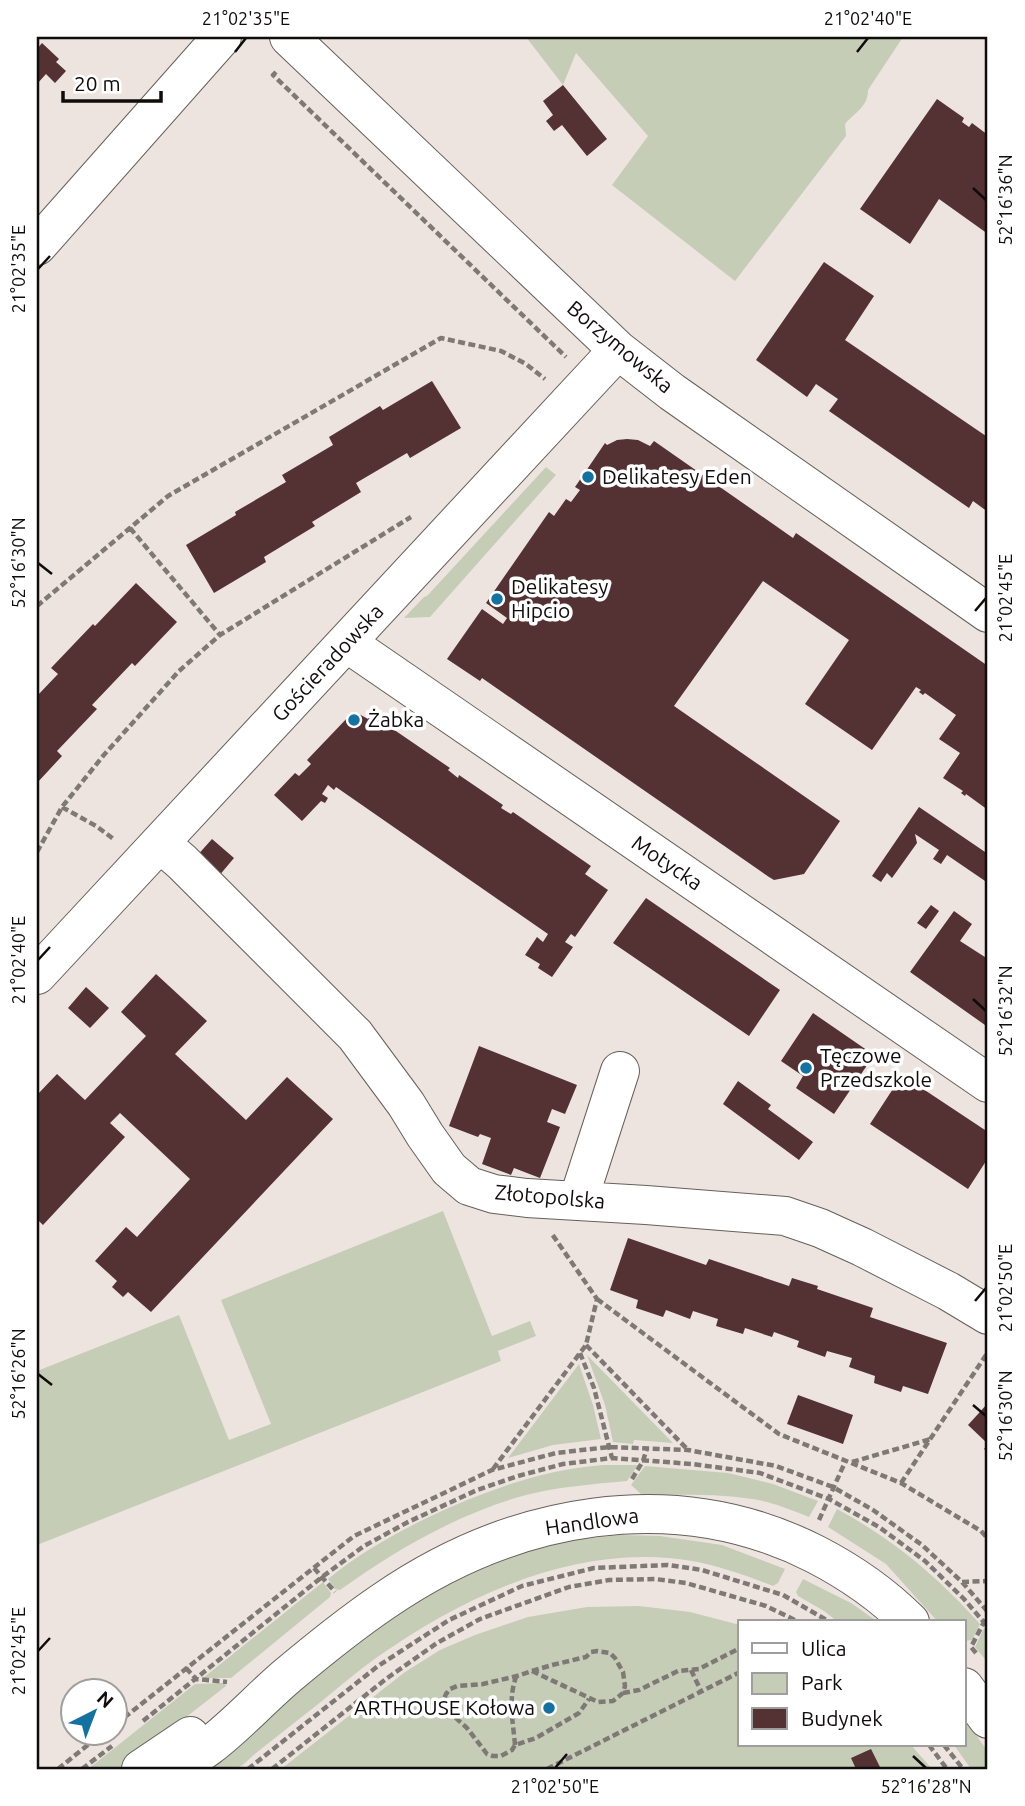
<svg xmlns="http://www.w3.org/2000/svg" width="1025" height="1806" viewBox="0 0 1025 1806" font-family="Ubuntu,sans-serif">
	<rect width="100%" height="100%" fill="#ede4e0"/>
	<path fill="#c5cdb7" d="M526 37H903L868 90C868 107 855 112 845 124L846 136 735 281 612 185 648 136 576 53 563 85Z
		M546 467 556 475 430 617 404 618 424 597 427 596Z
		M443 1211 492 1336 530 1321 536 1336 498 1351 501 1361 37 1545V1371L179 1315 229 1440 271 1424 221 1300Z
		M587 1355 673 1443 634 1440 633 1444 613 1442 605 1405Z
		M579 1364 593 1405 601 1439 553 1445 508 1458Z
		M603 1465H638L627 1481C593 1484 558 1487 526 1495 459 1513 396 1550 340 1590L335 1589 328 1579C366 1548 408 1526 453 1506 502 1485 550 1469 603 1465Z
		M645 1466 728 1473 773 1484 818 1501 809 1517C796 1512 782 1506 767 1502 728 1493 685 1495 645 1495L641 1494 631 1485Z
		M837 1509C894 1540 937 1576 980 1624L972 1640 964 1641V1622H938L886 1564 828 1527Z
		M621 1535 660 1536 722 1545 785 1569 778 1583 773 1586C747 1576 720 1566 692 1561 580 1542 466 1594 376 1658 358 1671 340 1686 322 1701 300 1718 278 1736 256 1753 250 1758 242 1767 235 1769 226 1772 212 1769 203 1769L362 1639 403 1610 438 1589 480 1569 525 1551 564 1541Z
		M803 1579 851 1603 878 1622H838L824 1611 798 1596 796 1592Z
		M323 1582 331 1593 330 1597 231 1678H203Z
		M639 1606 690 1612 740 1625V1745H911L932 1769H281L405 1672 440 1650 475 1635 528 1617 587 1607Z
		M984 1628 988 1634V1663L975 1647Z
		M224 1683 226 1686 185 1718 177 1722V1725L122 1769H88L195 1684Z
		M964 1718 988 1752V1769H971L954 1745H964Z"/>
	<path fill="#543133" d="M42 43 59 59 56 62 66 71 55 83 46 74 37 84V49Z
		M563 85 607 139 587 156 562 125 554 131 546 121 553 115 543 101Z
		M937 99 964 118 962 122 969 127 972 123 988 135V234L939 199 910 244 860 209Z
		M824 262 874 296 845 340 986 436 988 433V512L973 501 969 508 829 411 838 399 816 384 807 397 756 360Z
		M432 381 461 428 410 458 407 453 356 483 361 492 312 522 315 526 264 557 266 562 214 593 186 545 236 515 235 512 286 482 282 475 333 445 329 437 380 406 383 410Z
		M627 439 638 440 650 446 654 441 793 538 796 533 988 666V810L966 794 965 796 961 793 963 791 943 778 960 753 939 739 956 715 925 693 923 695 919 692 921 690 916 687 872 750 805 704 849 640 763 581 674 706 840 821 804 874 774 880 769 877 482 678 480 681 447 659 482 609 503 624 507 618 486 603 549 512 554 516 566 499 571 502 580 490 575 487 605 443 607 445 617 440Z
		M136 583 177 622 135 666 132 663 92 705 97 709 57 751 62 756 37 783V696L58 674 51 668 93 624 95 626Z
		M357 713 368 719 371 714 450 768 448 770 458 778 459 775 503 805 501 808 511 814 513 812 591 866 585 874 608 890 575 937 571 934 565 942 573 947 552 977 538 968 540 964 525 955 537 937 543 942 548 934 336 787 334 790 328 785 322 794 328 798 325 803 321 801 302 821 274 795 295 773 299 776 311 764 307 760 351 714Z
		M919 807 988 854V883L947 855 941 864 933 859 939 850 915 834 917 843 892 878 887 873 881 882 872 876Z
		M212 839 234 858 218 877 195 858Z
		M646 898 780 990 749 1036 613 943Z
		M931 905 939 911 926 929 917 923Z
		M954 911 972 924 960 941 988 959V1020L985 1025 910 972Z
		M156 974 207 1021 175 1054 246 1120 287 1077 333 1119 151 1312 128 1292 123 1297 112 1287 117 1281 95 1261 126 1227 137 1237 190 1179 120 1113 110 1123 125 1137 43 1225 37 1219V1095L57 1074 85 1100 146 1036 121 1012Z
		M86 987 109 1008 90 1028 68 1008Z
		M813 1013 874 1055 834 1114 796 1088 803 1076 781 1061Z
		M479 1046 577 1085 565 1114 552 1109 547 1122 560 1127 540 1178 514 1168 511 1175 482 1164 491 1138 480 1134 478 1137 449 1126Z
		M902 1075 988 1132V1158L968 1189 870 1124Z
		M738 1081 771 1105 768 1109 813 1142 799 1160 723 1104Z
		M628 1238 706 1265 709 1259 789 1286 792 1278 818 1286 817 1289 873 1308 870 1317 947 1343 928 1394 903 1386 901 1392 874 1383 875 1376 849 1367 852 1358 827 1351 825 1357 797 1347 799 1341 774 1332 772 1337 745 1328 743 1334 716 1326 718 1319 693 1311 690 1319 666 1310 663 1317 636 1308 638 1300 610 1290Z
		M798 1395 853 1415 843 1444 787 1424Z
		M988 1403V1452L984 1449 988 1444 968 1425Z
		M871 1749 881 1769H856L851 1758Z"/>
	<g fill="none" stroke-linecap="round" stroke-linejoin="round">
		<g stroke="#665f5b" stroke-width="40">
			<path id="minor" d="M289 37 618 350 672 392 988 613
				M37 246 222 37
				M347 643 988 1083
				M160 843 182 862 355 1035 406 1104 425 1135 449 1169 469 1186 494 1194 527 1198 646 1205 785 1216 820 1228 862 1247 948 1291 988 1315
				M37 975 618 350
				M578 1201 620 1071
				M964 1687 988 1719
				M141 1769 190 1736
				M172 1769C184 1762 197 1755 208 1747 236 1726 260 1699 287 1676 318 1650 350 1624 384 1601 512 1513 673 1482 815 1554 850 1572 882 1594 910 1622"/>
		</g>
		<path stroke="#7f7976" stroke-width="4.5" stroke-dasharray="7 3.5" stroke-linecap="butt" d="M276 72 273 75 566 357
			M130 528 220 635
			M37 606 168 496 441 338 501 351 526 364 545 379
			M62 807 96 826 115 840
			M37 852 62 807 103 756 179 671 220 635 411 517
			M597 1299 779 1434 901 1483 981 1531 988 1539
			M586 1345 688 1450
			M580 1353 594 1388 612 1458
			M852 1462 931 1439
			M493 1469 586 1345 597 1299 552 1234
			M632 1479 643 1461 647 1448
			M901 1483 988 1352
			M819 1520 846 1460
			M314 1568 335 1592
			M962 1582 988 1581
			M976 1653 971 1647 984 1622 988 1619
			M186 1668 196 1679 227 1682
			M691 1670 701 1691
			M532 1671 598 1702 613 1701 623 1693 625 1686 623 1672 615 1658 610 1653 597 1651 591 1652 586 1657 552 1665 532 1671 517 1676 483 1684 457 1686 450 1689 446 1694 444 1699 447 1710 467 1728 487 1754 493 1756H501L512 1750 515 1745 536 1738 579 1713 589 1699
			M623 1693 639 1690 678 1671 699 1669 740 1648
			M143 1721 322 1577 364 1546 408 1522 477 1490 518 1476 563 1464 612 1458 692 1464 760 1473 829 1499 879 1527 925 1561 964 1599 988 1627
			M116 1724 354 1536 492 1470 556 1453 609 1447 688 1450 776 1466 833 1487 873 1510 922 1545 962 1582 988 1612
			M515 1745C513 1722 508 1699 516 1677
			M929 1745 947 1769
			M944 1745 963 1769
			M58 1769 104 1732
			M82 1769 112 1746
			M248 1769 378 1666 449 1620 522 1586 594 1568 668 1565 702 1570 783 1595 830 1622
			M272 1769 386 1679 437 1643 480 1619 569 1587 609 1580 655 1579 686 1583 766 1606 799 1622
			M547 1769 740 1672"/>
		<use href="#minor" stroke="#fff" stroke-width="38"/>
	</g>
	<path fill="none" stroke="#0f0c0b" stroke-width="2.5" d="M235 52 246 38M857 52 868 38M973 188 986 200M38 269 50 256M38 563 52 574M975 611 986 598M38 960 50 947M973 999 986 1011M975 1301 986 1288M38 1374 52 1385M973 1405 986 1416M38 1651 50 1638M913 1756 926 1768M555 1768 567 1754"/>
	<g fill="#1571a0" stroke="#fff" stroke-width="2.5">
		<circle cx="588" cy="477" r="7"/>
		<circle cx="497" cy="599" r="7"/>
		<circle cx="354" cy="720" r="7"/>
		<circle cx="806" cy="1068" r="7"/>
		<circle cx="549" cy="1708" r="7"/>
	</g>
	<g text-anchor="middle" stroke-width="7" stroke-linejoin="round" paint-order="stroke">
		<g font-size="21" fill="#0f0c0b" stroke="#fff">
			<text transform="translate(620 347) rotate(40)" y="7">Borzymowska</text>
			<text transform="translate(328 663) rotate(-47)" y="7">Gościeradowska</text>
			<text transform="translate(667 863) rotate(34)" y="7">Motycka</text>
			<text transform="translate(550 1197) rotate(5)" y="7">Złotopolska</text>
			<text transform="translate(592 1522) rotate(-8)" y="7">Handlowa</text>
		</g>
		<g font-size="21" fill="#0f0c0b" stroke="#fff" text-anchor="start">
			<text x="602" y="484">Delikatesy Eden</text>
			<text x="511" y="594">Delikatesy<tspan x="511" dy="24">Hipcio</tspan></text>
			<text x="368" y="727">Żabka</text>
			<text x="820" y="1063">Tęczowe<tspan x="820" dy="24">Przedszkole</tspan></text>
			<text x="535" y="1715" text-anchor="end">ARTHOUSE Kołowa</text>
		</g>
	</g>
	<rect width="1025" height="1806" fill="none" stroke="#ffffff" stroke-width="77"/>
	<rect x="738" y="1620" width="228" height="126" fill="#ffffff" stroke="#9f9e9d" stroke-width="2"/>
	<rect x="752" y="1643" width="35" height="10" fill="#ffffff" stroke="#9f9e9d" stroke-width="2"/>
	<text x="801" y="1656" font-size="21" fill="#0f0c0b">Ulica</text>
	<rect x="752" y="1673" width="35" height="21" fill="#c5cdb7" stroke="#9f9e9d" stroke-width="2"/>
	<text x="801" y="1690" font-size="21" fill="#0f0c0b">Park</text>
	<rect x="752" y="1708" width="35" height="21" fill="#543133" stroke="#9f9e9d" stroke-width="2"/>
	<text x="801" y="1726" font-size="21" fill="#0f0c0b">Budynek</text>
	<g transform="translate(94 1712) rotate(42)"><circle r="33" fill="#ffffff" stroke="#9f9e9d" stroke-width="2"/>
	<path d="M0-5L12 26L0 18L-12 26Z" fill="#1571a0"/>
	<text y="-10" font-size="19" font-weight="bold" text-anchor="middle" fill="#0f0c0b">N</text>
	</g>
	<path d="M63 91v10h98v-10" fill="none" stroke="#0f0c0b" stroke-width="3.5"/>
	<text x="74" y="91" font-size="21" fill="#0f0c0b" stroke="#ffffff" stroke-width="5" paint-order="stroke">20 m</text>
	<rect x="38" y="38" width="948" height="1730" fill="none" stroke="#0f0c0b" stroke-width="2.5"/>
	<g font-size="18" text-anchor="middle" fill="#0f0c0b">
		<text x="246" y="25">21°02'35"E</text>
		<text x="868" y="25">21°02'40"E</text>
		<text transform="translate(1006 200) rotate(-90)" y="6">52°16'36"N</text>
		<text transform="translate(19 269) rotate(-90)" y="6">21°02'35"E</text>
		<text transform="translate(19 563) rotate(-90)" y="6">52°16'30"N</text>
		<text transform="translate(1006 598) rotate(-90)" y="6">21°02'45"E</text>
		<text transform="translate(19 960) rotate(-90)" y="6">21°02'40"E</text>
		<text transform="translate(1006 1011) rotate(-90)" y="6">52°16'32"N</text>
		<text transform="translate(1006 1288) rotate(-90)" y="6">21°02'50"E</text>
		<text transform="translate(19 1374) rotate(-90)" y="6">52°16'26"N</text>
		<text transform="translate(1006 1416) rotate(-90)" y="6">52°16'30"N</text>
		<text transform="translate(19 1651) rotate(-90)" y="6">21°02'45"E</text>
		<text x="555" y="1793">21°02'50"E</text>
		<text x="926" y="1793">52°16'28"N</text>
	</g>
</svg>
